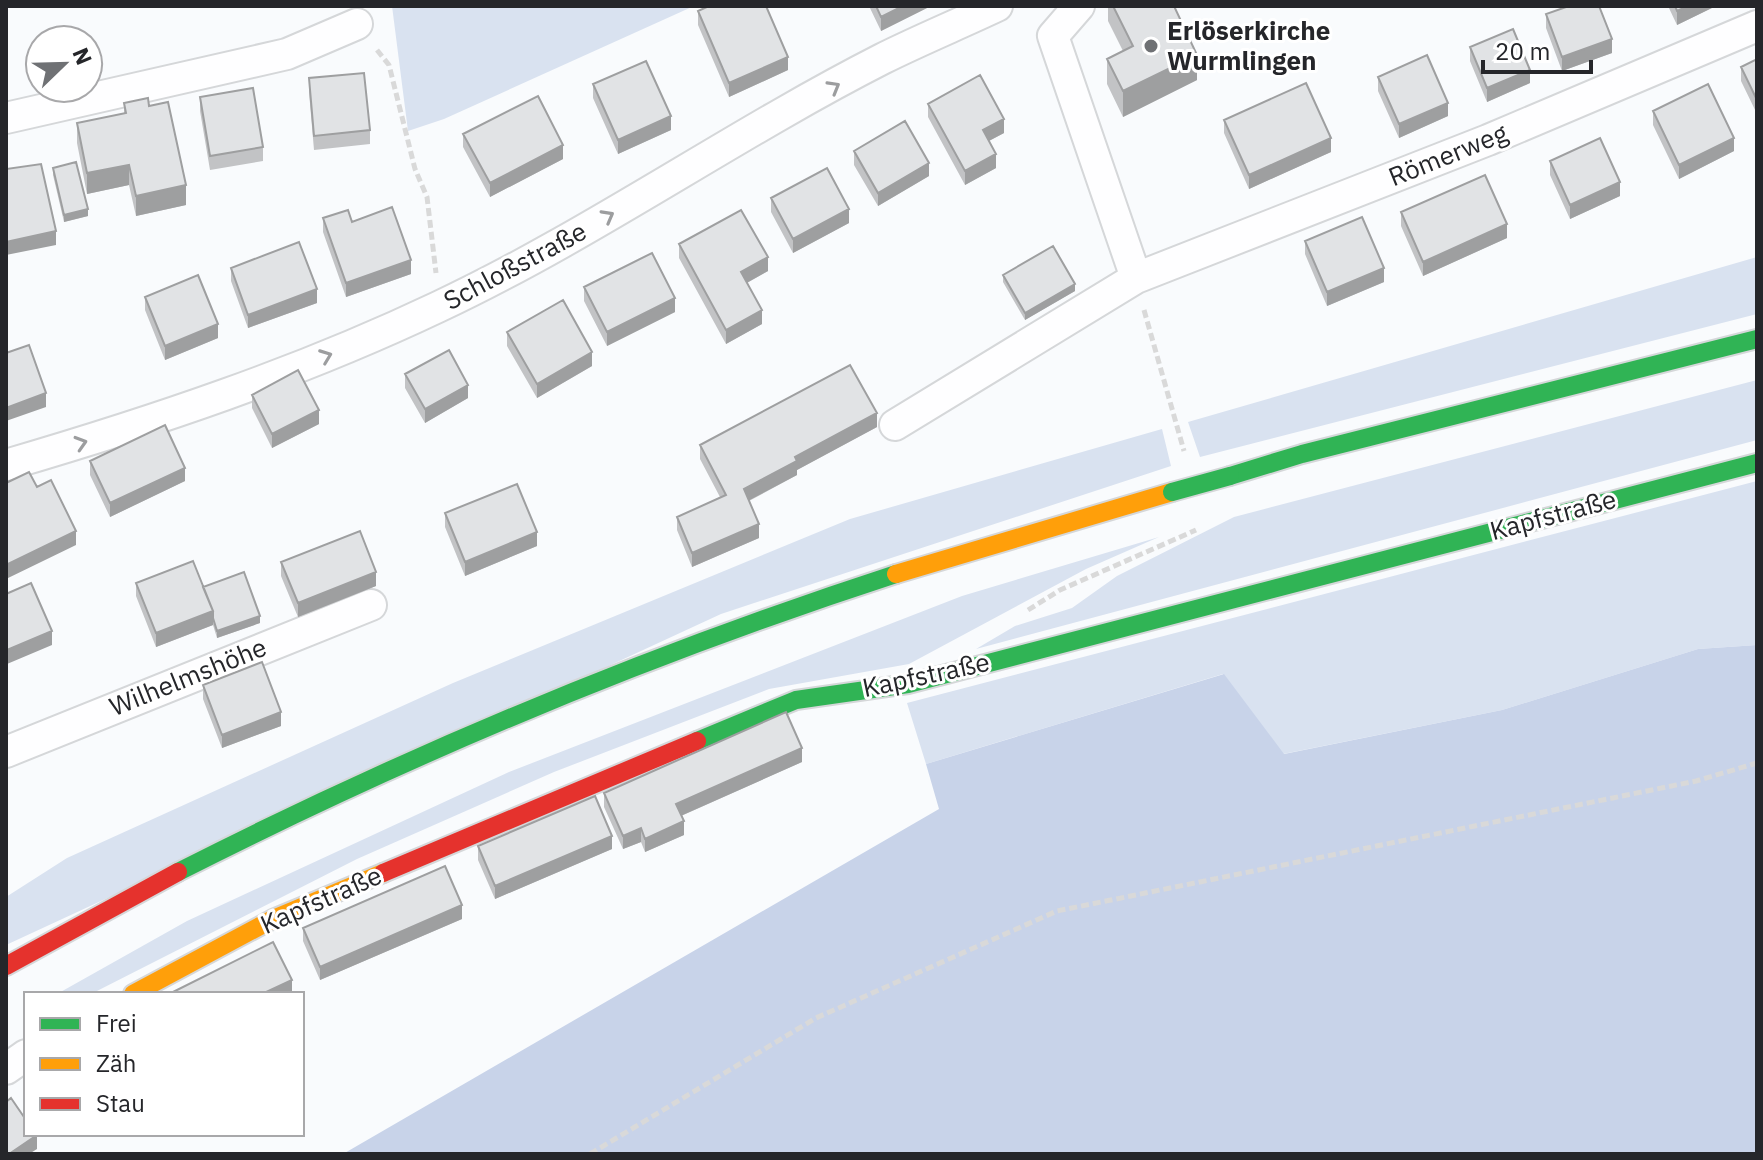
<svg xmlns="http://www.w3.org/2000/svg" width="1763" height="1160" viewBox="0 0 1763 1160" font-family="'IBM Plex Sans',sans-serif">
	<rect width="100%" height="100%" fill="#f9fbfd"/>
	<path fill="#d9e2f0" d="M392 6H694L444 119 408 131Z
		M1757 257V314L1200 457 1188 422Z
		M1757 380V440L976 649 1015 626 1072 608 1117 576 1234 517Z
		M1162 429 1171 466 721 614 6 945V897L67 858 453 683 850 519Z
		M1757 481V645L1698 649 1502 710 1283 754 1223 674 926 764 907 703Z
		M1159 537 1086 569 909 664 769 689 554 772 357 859 91 994H57L187 921 509 772 962 596Z"/>
	<path fill="#c8d3e9" d="M1757 645V1154H343L939 809 926 764 1224 674 1284 754 1502 710 1698 649Z"/>
	<g fill="none" stroke-linecap="round" stroke-linejoin="round">
		<g stroke="#d5d7d9" stroke-width="34">
			<path id="street" d="M1079 6 1053 36 1136 278
				M6 118 287 54 357 24
				M895 425 1136 278 1488 140 1757 26
				M6 465C153 422 299 373 438 307 591 235 731 136 882 59 920 40 959 24 997 6
				M6 752 371 605
				M6 1069 26 1055"/>
		</g>
		<g stroke="#d5d7d9" stroke-width="22">
			<path id="fast" d="M1230 476 1302 454 1757 339
				M697 741 796 700 908 684 1757 463
				M178 872C408 755 650 654 896 574"/>
		</g>
		<g stroke="#d5d7d9" stroke-width="22">
			<path id="slow" d="M896 574 1172 492
				M133 994 273 919 383 873"/>
		</g>
		<g stroke="#d5d7d9" stroke-width="22">
			<path id="jam" d="M383 873 697 741
				M6 966 178 872"/>
		</g>
		<path stroke="#d9d9d9" stroke-width="5" stroke-dasharray="8 4" stroke-linecap="butt" d="M377 50 389 65 415 169 427 197 436 273
			M1144 310 1184 451
			M1028 610 1060 590 1196 530
			M590 1154 816 1018 1057 911 1696 781 1757 763"/>
		<use href="#street" stroke="#fefeff" stroke-width="30"/>
		<use href="#fast" stroke="#30b455" stroke-width="18"/>
		<use href="#slow" stroke="#ff9f0a" stroke-width="18"/>
		<use href="#jam" stroke="#e5322d" stroke-width="18"/>
		<g stroke="#d5d7d9" stroke-width="22" stroke-linecap="butt">
			<path id="fast-bridge" d="M1172 492 1230 476"/>
		</g>
		<use href="#fast-bridge" stroke="#30b455" stroke-width="18"/>
	</g>
	<path fill="#c2c3c5" d="M869 6H931L881 31Z
		M1108 6H1174L1197 80 1123 117 1107 84V59L1123 51 1108 21Z
		M1668 6H1716L1677 25Z
		M698 11 788 70 729 97 698 25Z
		M1546 14 1612 53 1562 71 1546 28Z
		M1470 47 1530 83 1487 102 1470 61Z
		M1757 59V114L1741 81V67Z
		M1378 77 1448 116 1399 138 1378 91Z
		M309 78 370 130V144L314 150 309 92Z
		M593 84 671 130 618 154 593 98Z
		M200 97 263 147V161L210 170 200 111Z
		M124 103 149 106 186 205 136 216 129 185 87 194 77 143V123L124 114Z
		M928 104 1004 133 989 141 996 168 965 185 928 117Z
		M1653 111 1734 151 1679 179 1653 125Z
		M1224 120 1331 152 1249 189 1224 133Z
		M463 134 563 159 490 197 463 147Z
		M854 151 929 176 878 206 854 165Z
		M1550 161 1620 196 1570 219 1550 175Z
		M53 168 88 216 64 222 53 175Z
		M771 198 849 223 793 253 771 212Z
		M1401 212 1507 238 1423 276 1401 226Z
		M323 218 352 222 411 274 346 297 323 232Z
		M1305 241 1384 282 1327 306 1305 254Z
		M679 244 768 271 747 283 762 324 726 344 679 258Z
		M231 268 317 303 248 328 231 281Z
		M1003 275 1075 291 1025 320 1003 282Z
		M584 287 675 312 607 346 584 301Z
		M145 297 218 338 165 360 145 310Z
		M507 332 592 366 537 398 507 346Z
		M405 374 468 398 425 423 405 388Z
		M252 395 319 424 272 448 252 408Z
		M877 427 797 470V475L749 501 759 538 692 567 677 530V517L720 497 700 459V445Z
		M90 461 185 481 110 517 90 475Z
		M445 513 537 546 465 576 445 527Z
		M281 562 376 586 298 617 281 576Z
		M136 583 203 587 260 623 217 638 213 625 156 647 136 596Z
		M203 685 281 726 222 748 203 699Z
		M802 762 681 816 684 835 645 852 641 842 623 849 604 807V793Z
		M478 846 612 849 495 899 478 860Z
		M462 919 320 980 303 941V928Z"/>
	<path fill="#9e9fa0" d="M903 6H931L881 31V17Z
		M1688 6H1716L1677 25V11Z
		M1612 39V53L1562 71V57Z
		M1197 55V80L1123 117V91Z
		M788 57V70L729 97V83Z
		M1530 70V83L1487 102V88Z
		M1448 103V116L1399 138V124Z
		M671 116V130L618 154V140Z
		M1004 119V133L983 144V130Z
		M1331 138V152L1249 189V175Z
		M1734 138V151L1679 179V165Z
		M563 145V159L490 197V183Z
		M996 154V168L965 185V171Z
		M929 163V176L878 206V193Z
		M129 165V185L87 194V173Z
		M1620 182V196L1570 219V205Z
		M186 185V205L136 216V196Z
		M88 209V216L64 222V215Z
		M849 209V223L793 253V239Z
		M1507 224V238L1423 276V262Z
		M56 231V245L6 255V242Z
		M768 257V271L741 286V272Z
		M411 260V274L346 297V283Z
		M1384 268V282L1327 306V292Z
		M1075 284V291L1025 320V313Z
		M317 289V303L248 328V315Z
		M675 298V312L607 346V332Z
		M762 310V324L726 344V330Z
		M218 324V338L165 360V346Z
		M592 352V366L537 398V384Z
		M468 385V398L425 423V409Z
		M46 393V407L6 421V408Z
		M319 410V424L272 448V434Z
		M877 413V427L797 470V475L744 503V489L795 457Z
		M185 468V481L110 517V503Z
		M759 524V538L692 567V553Z
		M76 531V545L6 579V565Z
		M537 532V546L465 576V562Z
		M376 572V586L298 617V603Z
		M213 611V625L156 647V633Z
		M260 616V623L217 638V631Z
		M52 631V645L7 664V650Z
		M281 712V726L222 748V735Z
		M802 748V762L676 818V804Z
		M684 821V835L645 852V839Z
		M641 828V842L623 849V836Z
		M612 836V849L495 899V886Z
		M462 905V919L320 980V967Z
		M292 980V993L290 994H262Z
		M37 1135V1149L29 1154H9Z"/>
	<path fill="#e1e3e5" stroke="#9e9fa0" stroke-width="2" d="M709 6H766L788 57 729 83 698 11Z
		M876 6H903L881 17Z
		M1113 6H1174L1197 55 1123 91 1107 59 1133 46Z
		M1569 6H1599L1612 39 1562 57 1546 14Z
		M1675 6H1688L1677 11Z
		M1513 29 1530 70 1487 88 1470 47Z
		M1427 55 1448 103 1399 124 1378 77Z
		M1757 59V100L1741 67Z
		M646 61 671 116 618 140 593 84Z
		M364 73 370 130 314 136 309 78Z
		M980 75 1004 119 983 130 996 154 965 171 928 104Z
		M1306 83 1331 138 1249 175 1224 120Z
		M1708 84 1734 138 1679 165 1653 111Z
		M253 88 263 147 210 156 200 97Z
		M538 96 563 145 490 183 463 134Z
		M148 98 149 106 168 102 186 185 136 196 129 165 87 173 77 123 126 113 124 103Z
		M905 121 929 163 878 193 854 151Z
		M1600 138 1620 182 1570 205 1550 161Z
		M76 162 88 209 64 215 53 168Z
		M41 164 56 231 6 242V169Z
		M827 168 849 209 793 239 771 198Z
		M1485 175 1507 224 1423 262 1401 212Z
		M392 207 411 260 346 283 323 218 348 210 352 222Z
		M741 210 768 257 741 272 762 310 726 330 679 244Z
		M1362 217 1384 268 1327 292 1305 241Z
		M299 242 317 289 248 315 231 268Z
		M1053 246 1075 284 1025 313 1003 275Z
		M652 253 675 298 607 332 584 287Z
		M198 275 218 324 165 346 145 297Z
		M563 300 592 352 537 384 507 332Z
		M29 345 46 393 6 408V353Z
		M449 350 468 385 425 409 405 374Z
		M850 365 877 413 795 457 797 461 744 489 759 524 692 553 677 517 726 495 700 445Z
		M298 370 319 410 272 434 252 395Z
		M165 425 185 468 110 503 90 461Z
		M29 472 37 487 51 480 76 531 6 565V483Z
		M517 484 537 532 465 562 445 513Z
		M360 531 376 572 298 603 281 562Z
		M193 561 213 611 156 633 136 583Z
		M244 572 260 616 217 631 213 618V611L203 587Z
		M31 583 52 631 7 650 6 647V594Z
		M262 662 281 712 222 735 203 685Z
		M786 712 802 748 676 804 684 821 645 839 641 828 623 836 604 793Z
		M595 796 612 836 495 886 478 846Z
		M445 866 462 905 320 967 303 928Z
		M273 942 292 980 262 994H169Z
		M11 1098 26 1120V1134H36L37 1135 9 1154H6V1102Z"/>
	<defs><path id="oneway-chevron" d="M-2-3.5L2.5 0L-2 3.5" fill="none" stroke-width="1.6" stroke-linecap="round" stroke-linejoin="round" transform="scale(2)"/></defs>
	<g stroke="#9c9d9f">
		<use href="#oneway-chevron" transform="translate(834 87) rotate(-30)"/>
		<use href="#oneway-chevron" transform="translate(608 216) rotate(-29)"/>
		<use href="#oneway-chevron" transform="translate(326 356) rotate(-21)"/>
		<use href="#oneway-chevron" transform="translate(81 443) rotate(-17)"/>
	</g>
	<circle fill="#6f7174" stroke="#fff" stroke-width="3" cx="1151" cy="46" r="8"/>
	<g text-anchor="middle" stroke-width="6" stroke-linejoin="round" paint-order="stroke">
		<g font-size="26" font-weight="bold" fill="#25262a" stroke="#fff" text-anchor="start">
			<text x="1167" y="40">Erlöserkirche<tspan x="1167" dy="30">Wurmlingen</tspan></text>
		</g>
		<g font-size="26" fill="#25262a" stroke="#fff">
			<text transform="translate(1448 155) rotate(-22)" y="9">Römerweg</text>
			<text transform="translate(515 266) rotate(-28)" y="9">Schloßstraße</text>
			<text transform="translate(1553 515) rotate(-15)" y="9">Kapfstraße</text>
			<text transform="translate(926 675) rotate(-12)" y="9">Kapfstraße</text>
			<text transform="translate(188 677) rotate(-22)" y="9">Wilhelmshöhe</text>
			<text transform="translate(321 900) rotate(-24)" y="9">Kapfstraße</text>
		</g>
	</g>
	<rect width="1763" height="1160" fill="none" stroke="#25262a" stroke-width="16"/>
	<rect x="24" y="992" width="280" height="144" fill="#ffffff" stroke="#a8a8aa" stroke-width="2"/>
	<rect x="40" y="1018" width="40" height="12" fill="#30b455" stroke="#a8a8aa" stroke-width="2"/>
	<text x="96" y="1032" font-size="24" fill="#25262a">Frei</text>
	<rect x="40" y="1058" width="40" height="12" fill="#ff9f0a" stroke="#a8a8aa" stroke-width="2"/>
	<text x="96" y="1072" font-size="24" fill="#25262a">Zäh</text>
	<rect x="40" y="1098" width="40" height="12" fill="#e5322d" stroke="#a8a8aa" stroke-width="2"/>
	<text x="96" y="1112" font-size="24" fill="#25262a">Stau</text>
	<g transform="translate(64 64) rotate(67)"><circle r="38" fill="#ffffff" stroke="#a8a8aa" stroke-width="2"/>
	<path d="M0-6L14 30L0 20L-14 30Z" fill="#6f7174"/>
	<text y="-12" font-size="22" font-weight="bold" text-anchor="middle" fill="#25262a">N</text>
	</g>
	<path d="M1483 60v12h108v-12" fill="none" stroke="#25262a" stroke-width="4"/>
	<text x="1495" y="60" font-size="24" fill="#25262a" stroke="#ffffff" stroke-width="6" paint-order="stroke">20 m</text>
</svg>
